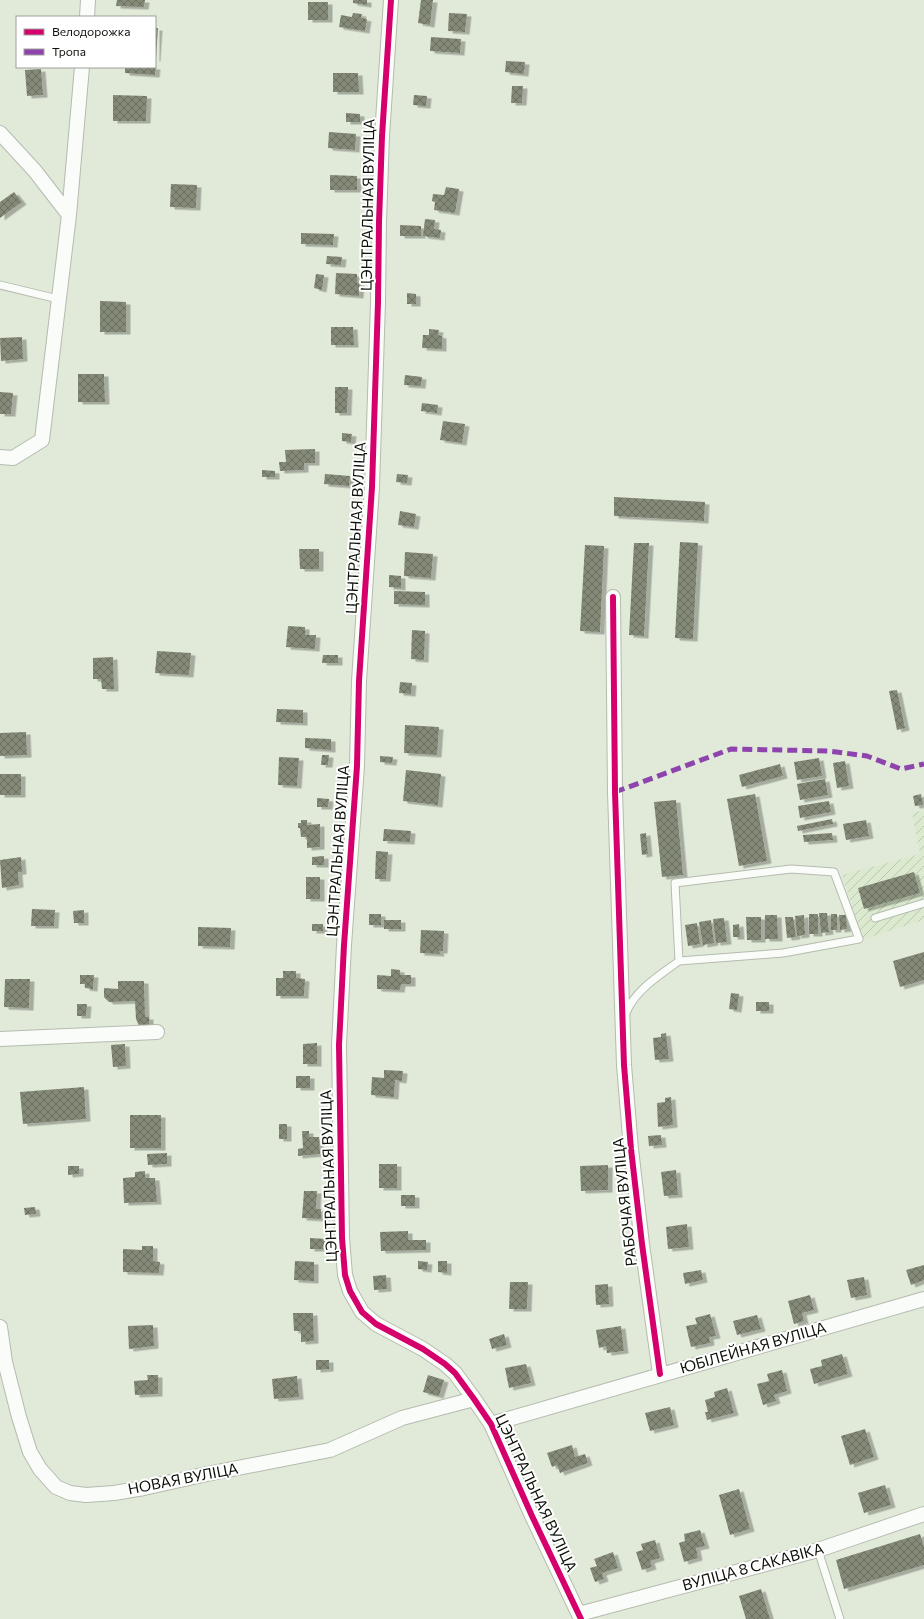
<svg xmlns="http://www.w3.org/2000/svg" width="924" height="1619" viewBox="0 0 924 1619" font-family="Commissioner,sans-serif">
	<defs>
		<pattern id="industrial-furrows" width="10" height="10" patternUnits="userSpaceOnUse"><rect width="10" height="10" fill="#dbeacf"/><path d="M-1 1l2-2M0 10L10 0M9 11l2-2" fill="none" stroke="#bbc8b0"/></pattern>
		<pattern id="building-cross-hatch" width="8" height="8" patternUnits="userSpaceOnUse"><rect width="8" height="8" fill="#858978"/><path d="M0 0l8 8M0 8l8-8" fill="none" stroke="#6b6f60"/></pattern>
		<filter id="shadow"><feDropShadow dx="4.5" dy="2.5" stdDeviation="0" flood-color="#0004"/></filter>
	</defs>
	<rect width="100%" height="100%" fill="#e1ead9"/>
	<path fill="url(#industrial-furrows)" d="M924 810V920L864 939 861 935 842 875 920 854 912 813Z"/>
	<path fill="url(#building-cross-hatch)" filter="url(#shadow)" d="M117 0H145L144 7 116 6Z
		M353 0H367V5L353 3Z
		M421 0H433L430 25 418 23Z
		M308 2H328V20H308Z
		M353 13 362 14 361 18 367 19 365 31 339 27 341 15 352 17Z
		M449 13 467 14 465 32 448 31Z
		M155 28H158L156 59H155Z
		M431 37 461 39 460 53 430 51Z
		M506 61 525 62 524 74 505 72Z
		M125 67H156L155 75 125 73Z
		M41 69 43 95 27 96 25 70Z
		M333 73H358L359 92H333Z
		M512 86H523L522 103H511Z
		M113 95 147 96 146 121H113Z
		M414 95 427 96 426 106 413 105Z
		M346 113 360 114V122H346Z
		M329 132 356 134 355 150 328 148Z
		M330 175 357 176V190H330Z
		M171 184 197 185 196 208 170 207Z
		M446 187 459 189 455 213 434 210 435 202 432 201 433 194 444 195Z
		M14 192 22 202 0 218V202Z
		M425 219 435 220 434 229 441 230 440 238 423 236Z
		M400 225 421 226V236H400Z
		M301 233 334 234 333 245 301 244Z
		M327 256 342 257 341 265 326 264Z
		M336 273 357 274V283H360L359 296 335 294Z
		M316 274 324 275 322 290 314 288Z
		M407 293 416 294V304H407Z
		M100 301 126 302V332H100Z
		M331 327H353L354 345H331Z
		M429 329 439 330 438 335 442 336V349L422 348 423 335H429Z
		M22 337 23 359 1 361 0 338Z
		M78 374H104L105 402H78Z
		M405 375 422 377 421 386 404 385Z
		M335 387H348L347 413H335Z
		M0 392 13 393 11 414H0Z
		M422 403 438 405 437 413 421 411Z
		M443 421 465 424 462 443 440 440Z
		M342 433 352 434 351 442 342 441Z
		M315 449V463H304V470L280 471 279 462H286L285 450Z
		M262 470 275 471V477H262Z
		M325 474 350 476 349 486 324 484Z
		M397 474 408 475 407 483 396 482Z
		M614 497 705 502 704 521 614 516Z
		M400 511 416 514 414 527 398 525Z
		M680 542 698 543 693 639 675 638Z
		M634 543H649L644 636 629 635Z
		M585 545 604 546 600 632 580 631Z
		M299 549H319V569H300Z
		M405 552 433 554 431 578 404 576Z
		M389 575 401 576V588L389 587Z
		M394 591 425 592V605L394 604Z
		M288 626 305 627V635H316L315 649 286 647Z
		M412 630 425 631 424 660 411 659Z
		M157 651 191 653 189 675 155 673Z
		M323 655H338V663H322Z
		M113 657 114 689H102L101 679H93V658Z
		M400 682 412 683 411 694 399 693Z
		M897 690 905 728 897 730 889 691Z
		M277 709 303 710V723L276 722Z
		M405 725 439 727 437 755 404 753Z
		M26 732 27 755 0 756V733Z
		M305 738 331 739V750L305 748Z
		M322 755H329L328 765H321Z
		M380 756 393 757 392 763 380 762Z
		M279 757 299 758 297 786 278 785Z
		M819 758 822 776 797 780 794 762Z
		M845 761 849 786 837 788 833 763Z
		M780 764 783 776 742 787 739 775Z
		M406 770 441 774 438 805 403 801Z
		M0 774H21V795H0Z
		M825 779 828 795 800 800 797 784Z
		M755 794 767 861 739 866 727 799Z
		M921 794 923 805 915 806 913 796Z
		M317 798 329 799 328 807H317Z
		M676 800 683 875 662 877 654 802Z
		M829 801 831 812 800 818 798 806Z
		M832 819 833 824 798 831 797 826Z
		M301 820H307V825L320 824V847L307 848V837H301L300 828H298V823H301Z
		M866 820 869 836 846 840 843 824Z
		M384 829 411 831 410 842 383 841Z
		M646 833 648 854 642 855 640 834Z
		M832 833 833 840 804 842 803 835Z
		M376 851 388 852 386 879H375Z
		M324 856V865H312V857Z
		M21 857 22 872H18L19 885 2 888 0 860Z
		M914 872 920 893 864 909 858 888Z
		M306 877H320V899H306Z
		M32 909 55 910 54 926H31Z
		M84 910V923H74L73 911Z
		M819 913H827L829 932 821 933Z
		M369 914H381V925H369Z
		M809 914H818V934H809Z
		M831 914H837V930H831Z
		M765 915H777L778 939H765Z
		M804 915 805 935 797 936 795 916Z
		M839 915H846L847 929 840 930Z
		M746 917H761V940H747Z
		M785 917H793L796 937 787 938Z
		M724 918 727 942 716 943 713 919Z
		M384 920H401V929H384Z
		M711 920 714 943 703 945 699 922Z
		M697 923 700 944 688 946 685 925Z
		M312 924H323V931H312Z
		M739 924 740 937H733V925Z
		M198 927 231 928 230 947 198 946Z
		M421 930 444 931 443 951H439L440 954 420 953Z
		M924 952V980L900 987 893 961Z
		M391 969 400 970V975H411V984H401L400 990 377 989V975L391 976Z
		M283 971H296V978L305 979 304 996H276V978H283Z
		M80 975H94L93 989 85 988V984H80Z
		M5 979H30L29 1008 4 1007Z
		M118 981H144L145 1017H149V1025H145V1028H140L136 1019 135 1001 109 1002 104 997V988L118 989Z
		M731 993 739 994 737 1010 729 1009Z
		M756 1002H769V1011H756Z
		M77 1004H87L86 1016H77Z
		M666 1033 669 1059 655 1060 653 1038 661 1037V1034Z
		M317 1043V1064H303V1044Z
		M125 1044 126 1066 113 1067 111 1045Z
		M384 1070 403 1071 402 1081 395 1080 394 1097 371 1095 372 1077 384 1078Z
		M296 1076H310V1088H296Z
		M84 1087 86 1119 23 1124 20 1092Z
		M671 1097 673 1125 658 1127 657 1103 665 1102V1098Z
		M130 1115H161V1148H130Z
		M279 1124H287V1139H279Z
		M302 1131H309V1137H319L320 1154 298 1156V1149L303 1148Z
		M661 1135 662 1145 649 1146 648 1136Z
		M167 1153V1164L148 1165 147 1154Z
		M379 1164H397V1188H379Z
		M608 1165V1190L581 1191 580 1166Z
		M68 1166H79V1174L68 1175Z
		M676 1170 678 1195 664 1196 661 1172Z
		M145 1171V1178H155L157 1202 124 1203 123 1178 135 1177V1172Z
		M304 1191H317L316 1209H321V1219L302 1218Z
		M401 1195H415V1206H401Z
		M35 1207 36 1214 25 1215 24 1208Z
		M687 1224 689 1247 668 1249 666 1227Z
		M408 1231V1240H426V1250L381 1251 380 1232Z
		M310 1238 326 1239 325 1249H310Z
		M142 1246H153V1261L160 1262 159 1273 123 1272V1249L142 1250Z
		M295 1261 314 1262V1281L294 1280Z
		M418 1261 428 1262 427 1270 418 1269Z
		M438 1261H447V1273L438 1272Z
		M924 1265V1280L911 1285 906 1270Z
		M701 1270 703 1280 685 1284 683 1273Z
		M386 1275 387 1289 374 1290 373 1276Z
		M864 1277 867 1295 851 1298 847 1280Z
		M510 1282H528L527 1309H509Z
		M608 1284 609 1304 596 1305 595 1285Z
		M810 1295 814 1310 802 1313 804 1321 794 1324 788 1301Z
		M293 1313H313L314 1341 301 1342V1331H294Z
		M710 1314 716 1336 709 1337 710 1343 691 1347 686 1326 697 1324 695 1318Z
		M757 1315 761 1329 737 1335 733 1321Z
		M153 1325 154 1346 129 1349 128 1326Z
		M621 1326 624 1351 607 1353 606 1346 599 1348 596 1330Z
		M504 1334 507 1345 492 1349 489 1339Z
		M842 1354 848 1374 814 1384 810 1369 822 1366 821 1360Z
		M316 1360H329V1369L316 1370Z
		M526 1364 531 1383 509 1388 505 1368Z
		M782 1370 787 1391 774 1395 776 1401 763 1405 757 1384 769 1381 767 1374Z
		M147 1375H158V1394L135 1395 134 1381 148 1380Z
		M428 1375 444 1380 439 1396 423 1392Z
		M297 1376 299 1397 274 1399 272 1379Z
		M727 1388 734 1413 707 1420 705 1412H708L705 1400 715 1397 714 1392Z
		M670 1407 674 1425 650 1431 645 1413Z
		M865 1429 874 1457 850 1465 841 1436Z
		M572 1445 575 1457 585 1454 588 1463 560 1473 557 1465 552 1467 547 1453Z
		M885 1485 891 1505 864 1513 858 1493Z
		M739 1489 750 1529 730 1535 719 1495Z
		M700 1530 705 1546 696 1548 698 1558 684 1562 679 1543 685 1541 684 1534Z
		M920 1534 924 1547V1565L844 1589 836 1560Z
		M655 1540 660 1558 650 1561 652 1567 642 1570 636 1552 643 1550 641 1544Z
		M613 1552 618 1568 602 1573 604 1579 595 1582 590 1568 597 1566 594 1559Z
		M761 1589 770 1619H746L739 1596Z"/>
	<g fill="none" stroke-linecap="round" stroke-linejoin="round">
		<g stroke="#b4bbaf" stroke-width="9">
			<path id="lane" d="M0 285 58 299
				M875 918 924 903
				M626 1013C635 990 660 975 679 961L675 883 791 869 834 872 859 939 783 953 679 961
				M818 1550 840 1619"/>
		</g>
		<g stroke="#b4bbaf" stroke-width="16">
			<path id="street" d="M391 0 382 136 379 222 378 302 372 487 359 681 357 766 344 945 339 1045 342 1238 345 1275 350 1291 362 1312 376 1324 423 1349 445 1364 455 1373 474 1399 491 1424 532 1516 581 1619
				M87 17 88 0
				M0 133 35 171 69 215 42 440 13 458 0 457
				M69 215 82 67
				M613 597 615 792 624 1065 631 1149 642 1244 660 1374
				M0 1039 157 1032
				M0 1327 5 1362 19 1417 30 1452 40 1469 56 1487 70 1493 86 1495 114 1493 144 1488 207 1474 330 1450 402 1418 474 1399
				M491 1424 924 1299
				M579 1614 818 1550 924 1514"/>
		</g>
		<use href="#lane" stroke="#fafcf9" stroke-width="7"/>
		<use href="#street" stroke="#fafcf9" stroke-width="14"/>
		<path stroke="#8e44ad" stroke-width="5" stroke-dasharray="10 5" stroke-linecap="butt" d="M615 792 731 749 829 751 867 756 901 769 924 764"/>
		<g stroke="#fff" stroke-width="8">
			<path id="cycleway" d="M391 0 382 136 379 222 378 302 372 487 359 681 357 766 344 945 339 1045 342 1238 345 1275 350 1291 362 1312 376 1324 423 1349 445 1364 455 1373 474 1399 491 1424 532 1516 581 1619
				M613 597 615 792 624 1065 631 1149 642 1244 660 1374"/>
		</g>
		<use href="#cycleway" stroke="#d6006c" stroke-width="6"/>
	</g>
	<g text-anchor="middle" stroke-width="4" stroke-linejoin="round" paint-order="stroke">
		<g font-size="15" fill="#0c1108" stroke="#fff">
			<text transform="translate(368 205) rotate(-89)" y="5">ЦЭНТРАЛЬНАЯ ВУЛІЦА</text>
			<text transform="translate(356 528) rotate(-87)" y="5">ЦЭНТРАЛЬНАЯ ВУЛІЦА</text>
			<text transform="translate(338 851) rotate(-86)" y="5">ЦЭНТРАЛЬНАЯ ВУЛІЦА</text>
			<text transform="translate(329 1176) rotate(-92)" y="5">ЦЭНТРАЛЬНАЯ ВУЛІЦА</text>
			<text transform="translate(625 1202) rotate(-96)" y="5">РАБОЧАЯ ВУЛІЦА</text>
			<text transform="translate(753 1348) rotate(-16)" y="5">ЮБІЛЕЙНАЯ ВУЛІЦА</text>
			<text transform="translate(183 1479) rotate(-11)" y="5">НОВАЯ ВУЛІЦА</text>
			<text transform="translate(536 1493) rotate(65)" y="5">ЦЭНТРАЛЬНАЯ ВУЛІЦА</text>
			<text transform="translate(753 1567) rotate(-15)" y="5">ВУЛІЦА 8 САКАВІКА</text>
		</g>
	</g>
	<rect x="16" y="16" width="140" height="52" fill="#ffffff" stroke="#9ea09c"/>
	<rect x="24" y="29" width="20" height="6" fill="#d6006c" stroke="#9ea09c"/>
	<text x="52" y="36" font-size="12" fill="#0c1108">Велодорожка</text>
	<rect x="24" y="49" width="20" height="6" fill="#8e44ad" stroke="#9ea09c"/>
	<text x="52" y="56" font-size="12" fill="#0c1108">Тропа</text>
</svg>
